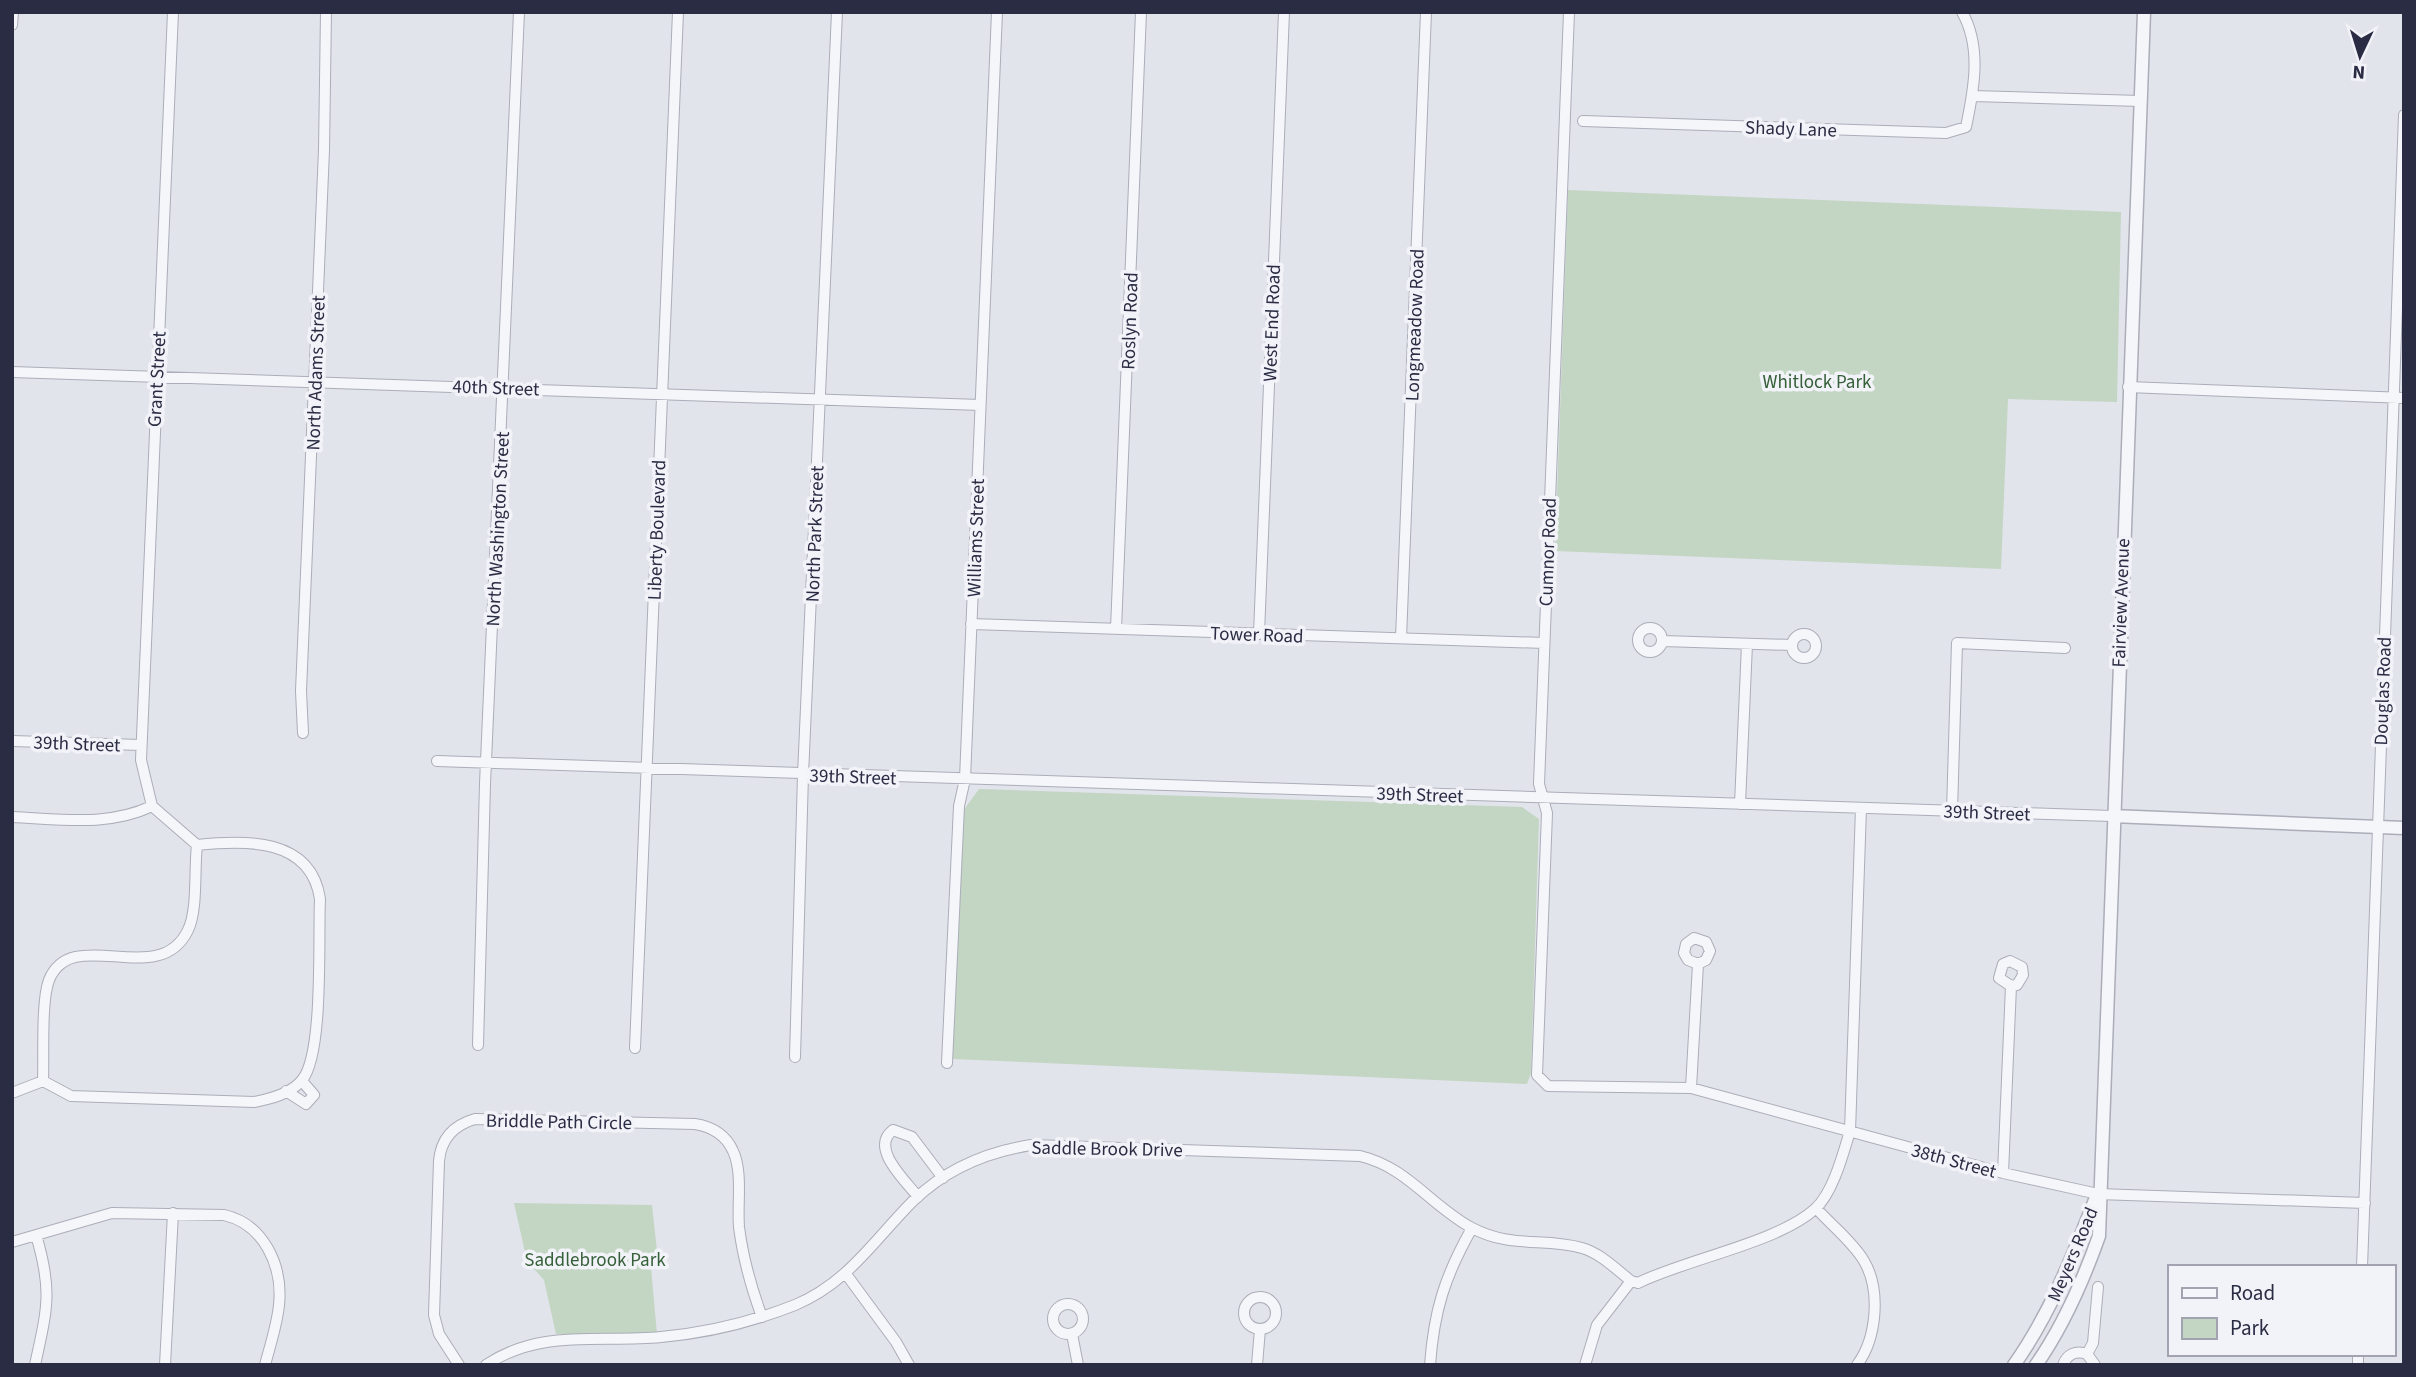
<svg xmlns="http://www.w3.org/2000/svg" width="2416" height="1377" viewBox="0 0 2416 1377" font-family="'Source Sans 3',sans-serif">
	<rect width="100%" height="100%" fill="#e2e4eb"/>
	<path fill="#c3d5c3" d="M1568 190 2121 212 2117 402 2008 399 2001 569 1555 551Z
		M979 789 1522 807 1539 819 1531 1073 1527 1084 952 1059 963 811Z
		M514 1203 652 1205 657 1251 651 1268 657 1334H556L544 1280 527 1261Z"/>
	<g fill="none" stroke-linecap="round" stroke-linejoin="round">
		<g stroke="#abadb9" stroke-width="12">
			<path id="minor" d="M1569 12 1539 784 1547 813 1537 1075 1548 1086 1691 1088 2003 1173 2098 1194 2365 1203
				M12 25 13 12
				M1973 96 2140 101
				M1583 121 1946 133 1966 127C1974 89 1982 47 1962 12
				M12 372 980 405
				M2128 387 2404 398
				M971 624 1544 643
				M1638 640a12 12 0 1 1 24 0a12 12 0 1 1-24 0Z
				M1116 629 1141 12
				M1792 646a12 12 0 1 1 24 0a12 12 0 1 1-24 0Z
				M1259 634 1284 12
				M1401 638 1426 12
				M1663 641 1792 645
				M303 733 301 691 324 150 326 12
				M12 741 141 745
				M437 761 2112 816
				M1740 804 1747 644
				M1952 811 1957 643 2065 648
				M12 817C61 819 108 827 152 806
				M478 1045 485 784 519 12
				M635 1048 678 12
				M795 1057 803 775 837 12
				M947 1063 959 806 965 779 997 12
				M43 1081C44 1056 41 1001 49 980 72 923 159 991 188 930 198 910 194 868 197 845
				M1691 1088 1698 964 1706 960 1710 951 1706 942 1694 938 1686 944 1684 953 1688 960 1698 964
				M286 1091 306 1104 314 1095 302 1081
				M12 1093 43 1081 71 1096 254 1102C270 1099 291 1094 302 1080 324 1054 318 937 320 899 311 837 244 840 197 845L152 806 141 760 173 12
				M2003 1173 2011 986 2017 985 2023 975 2022 967 2010 961 2003 964 1999 978 2011 986
				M918 1197C906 1181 869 1148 893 1130L912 1137 943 1178
				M1816 1208C1831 1225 1853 1242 1864 1261 1881 1290 1877 1338 1857 1365
				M12 1242 112 1213 224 1215C264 1224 283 1266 279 1305 277 1325 270 1346 265 1365
				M2362 1267 2404 115
				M846 1274 896 1342 909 1365
				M1631 1281 1638 1283C1686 1259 1777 1243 1815 1209 1833 1193 1843 1154 1850 1131L1861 808
				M1244 1313a16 16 0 1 1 32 0a16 16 0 1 1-32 0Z
				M1053 1319a15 15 0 1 1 30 0a15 15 0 1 1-30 0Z
				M1072 1334 1078 1365
				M2087 1354 2093 1343 2098 1287
				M35 1365C47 1309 53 1292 36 1235
				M165 1365 173 1213
				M459 1365 439 1334 434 1315 439 1161C441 1138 454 1125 475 1119L695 1124C713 1127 726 1135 733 1151 743 1172 737 1204 739 1227 743 1259 751 1287 762 1317
				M486 1365C541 1328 600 1343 661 1337 707 1333 752 1322 795 1305 848 1283 874 1240 913 1201 946 1169 986 1152 1031 1145L1360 1156C1407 1167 1431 1206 1472 1228 1512 1249 1544 1237 1582 1248 1600 1253 1616 1269 1631 1281
				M1257 1365 1260 1329
				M1430 1365C1434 1310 1445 1276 1472 1228
				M1585 1365 1597 1325 1631 1281
				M2063 1365C2067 1354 2076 1350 2087 1354L2095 1365
				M2358 1365V1354"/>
		</g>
		<g stroke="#abadb9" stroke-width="15">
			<path id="tertiary" d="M2112 816 2404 828
				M2014 1365C2050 1314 2072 1258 2095 1200
				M2036 1365C2064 1325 2083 1281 2099 1236L2144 12"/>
		</g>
		<use href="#minor" stroke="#f5f6f9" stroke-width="10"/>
		<use href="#tertiary" stroke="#f5f6f9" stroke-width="12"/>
	</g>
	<g text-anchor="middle" stroke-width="7" stroke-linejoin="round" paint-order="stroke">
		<g font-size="19" fill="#2a2c44" stroke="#f2f3f8">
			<text transform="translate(1791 128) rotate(2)" y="7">Shady Lane</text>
			<text transform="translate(1129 321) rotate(-88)" y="7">Roslyn Road</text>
			<text transform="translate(1271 323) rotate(-88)" y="7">West End Road</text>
			<text transform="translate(1414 325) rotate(-88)" y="7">Longmeadow Road</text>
			<text transform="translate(315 373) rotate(-88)" y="7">North Adams Street</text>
			<text transform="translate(156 379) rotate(-87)" y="7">Grant Street</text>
			<text transform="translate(496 387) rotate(2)" y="7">40th Street</text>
			<text transform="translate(497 529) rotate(-87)" y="7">North Washington Street</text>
			<text transform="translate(656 530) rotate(-88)" y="7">Liberty Boulevard</text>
			<text transform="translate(814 534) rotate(-88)" y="7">North Park Street</text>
			<text transform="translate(975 538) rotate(-88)" y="7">Williams Street</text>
			<text transform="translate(1547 552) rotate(-88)" y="7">Cumnor Road</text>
			<text transform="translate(2120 603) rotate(-88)" y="7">Fairview Avenue</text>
			<text transform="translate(1257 634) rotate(2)" y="7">Tower Road</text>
			<text transform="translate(2382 691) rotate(-88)" y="7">Douglas Road</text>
			<text transform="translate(77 743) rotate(2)" y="7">39th Street</text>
			<text transform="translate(853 776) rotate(2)" y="7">39th Street</text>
			<text transform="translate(1420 794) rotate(2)" y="7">39th Street</text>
			<text transform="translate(1987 812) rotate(2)" y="7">39th Street</text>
			<text transform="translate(559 1121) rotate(1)" y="7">Briddle Path Circle</text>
			<text transform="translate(1107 1148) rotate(1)" y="7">Saddle Brook Drive</text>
			<text transform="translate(1954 1160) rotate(15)" y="7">38th Street</text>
			<text transform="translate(2072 1254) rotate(-67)" y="7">Meyers Road</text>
		</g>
		<g font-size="19" fill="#366039" stroke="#f2f3f8">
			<text x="1817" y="388">Whitlock Park</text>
			<text x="595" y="1266">Saddlebrook Park</text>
		</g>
	</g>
	<rect width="2416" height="1377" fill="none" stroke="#2a2c44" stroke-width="28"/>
	<rect x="2168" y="1265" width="228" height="91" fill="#f2f3f8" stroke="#a2a3b0" stroke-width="2"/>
	<rect x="2182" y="1288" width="35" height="10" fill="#f5f6f9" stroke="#a2a3b0" stroke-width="2"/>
	<text x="2230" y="1300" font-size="21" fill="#2a2c44">Road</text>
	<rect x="2182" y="1318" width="35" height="21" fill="#c3d5c3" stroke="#a2a3b0" stroke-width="2"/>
	<text x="2230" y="1335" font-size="21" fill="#2a2c44">Park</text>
	<g transform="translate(2360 56) rotate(184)" stroke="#f2f3f8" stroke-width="5" paint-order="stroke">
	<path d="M0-5L12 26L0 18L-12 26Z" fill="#2a2c44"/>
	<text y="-10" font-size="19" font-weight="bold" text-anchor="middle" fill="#2a2c44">N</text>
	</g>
</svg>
